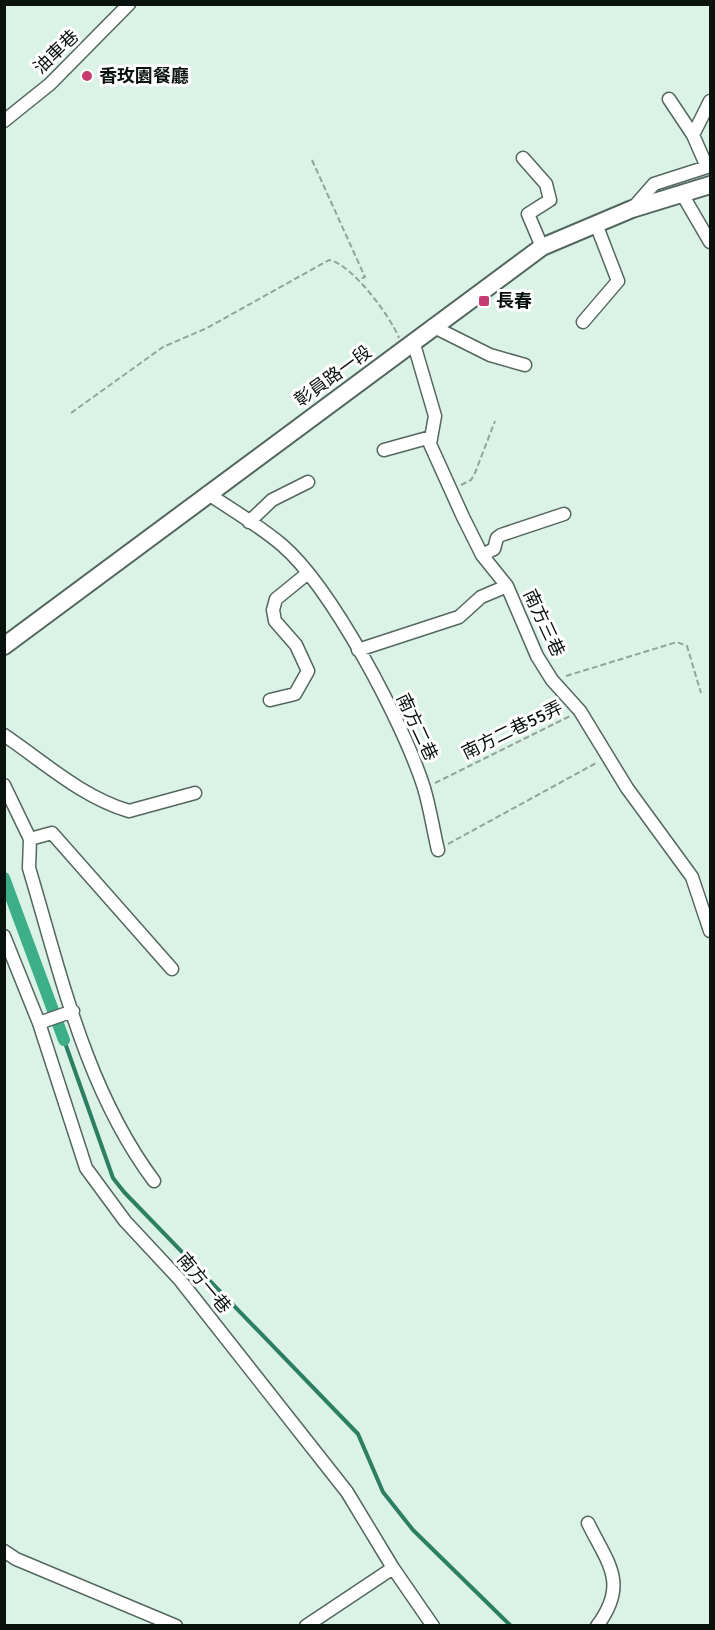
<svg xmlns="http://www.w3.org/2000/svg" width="715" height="1630" viewBox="0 0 715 1630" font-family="Signika,'Noto Sans TC',sans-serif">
	<rect width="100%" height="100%" fill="#dbf2e7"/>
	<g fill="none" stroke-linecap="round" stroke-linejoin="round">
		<path stroke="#2d7f63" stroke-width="4" d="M64 1040 113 1178 124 1192 358 1434 383 1492 413 1530 511 1626"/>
		<path stroke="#3cae88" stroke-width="12" d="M4 878 64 1040"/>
		<g stroke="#53675f" stroke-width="15">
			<path id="minor" d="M4 121 50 84 129 4
				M693 135 710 101
				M523 158 546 184 550 200 528 214 542 247
				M682 194 710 242
				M633 208 654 184 707 167 693 135 669 99
				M583 322 618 281 596 224
				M432 326 490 355 525 365
				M413 341 435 416 430 444 463 517 482 555 507 586 537 656 552 680 580 711 627 788 692 877 710 931
				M384 450 431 437
				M207 493C232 510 260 526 282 545 332 588 404 724 424 788 430 808 433 829 438 850
				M249 522 272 500 308 482
				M482 555 494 549 497 538 501 535 564 514
				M358 650 459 617 481 597 507 586
				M270 700 295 694 308 671 296 645 275 621 273 610 276 599 308 573
				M4 735C45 763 82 797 129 811L195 793
				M4 785 30 839 29 868C61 975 86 1090 154 1181
				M30 839 52 833 172 969
				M4 936 39 1023 86 1168 125 1221 180 1280 347 1492 393 1568 433 1626
				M39 1023 73 1011
				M588 1523C608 1564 629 1583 597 1626
				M4 1551 16 1559 176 1626
				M306 1626 393 1568"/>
		</g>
		<g stroke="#53675f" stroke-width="20">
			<path id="major" d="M4 646 542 247 632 209 710 185"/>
		</g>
		<path stroke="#91a39b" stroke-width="2" stroke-dasharray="6 3" stroke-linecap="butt" d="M312 160 365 277 358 280
			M71 413 163 347 207 328 329 260C351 263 391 317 399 338
			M461 485 471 480 475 473 495 421
			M566 676 677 642 687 646 701 693
			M435 783 570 716
			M448 844 598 762"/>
		<use href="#minor" stroke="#fff" stroke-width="12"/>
		<use href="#major" stroke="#fff" stroke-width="16"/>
	</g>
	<g fill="#c53b72" stroke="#fff" stroke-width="2">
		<circle cx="87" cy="76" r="6"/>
		<rect x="478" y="295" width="12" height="12" rx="3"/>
	</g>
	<g text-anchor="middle" stroke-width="6" stroke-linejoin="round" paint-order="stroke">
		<g font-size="18" fill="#0a120e" stroke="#fff">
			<text transform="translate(56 52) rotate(-44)" y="6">油車巷</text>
			<text transform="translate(333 376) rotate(-36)" y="6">彰員路一段</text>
			<text transform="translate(544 623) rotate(65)" y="6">南方三巷</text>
			<text transform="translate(417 727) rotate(65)" y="6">南方二巷</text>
			<text transform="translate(512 730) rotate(-26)" y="6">南方二巷55弄</text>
			<text transform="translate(204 1283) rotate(50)" y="6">南方一巷</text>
		</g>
		<g font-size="18" font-weight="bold" fill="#0a120e" stroke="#fff" text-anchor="start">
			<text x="99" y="82">香玫園餐廳</text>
			<text x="496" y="307">長春</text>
		</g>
	</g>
	<rect width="715" height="1630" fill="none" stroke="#0a120e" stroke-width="12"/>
</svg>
